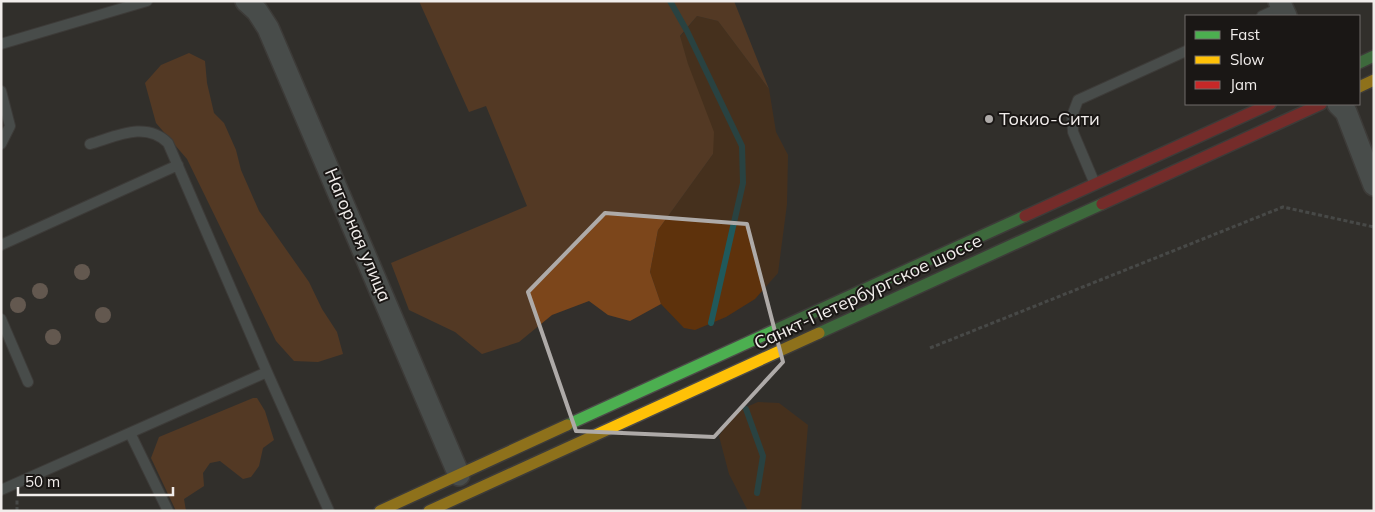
<svg xmlns="http://www.w3.org/2000/svg" width="1375" height="512" viewBox="0 0 1375 512" font-family="Mulish,sans-serif">
	<rect width="100%" height="100%" fill="#322f2c"/>
	<path fill="#5e320c" d="M697 16 718 21 769 89 776 132 788 155 787 204 778 273 755 299 726 317 695 330 684 328 661 304 650 272 658 230 713 154 680 37Z
		M758 402 779 403 808 425 801 511H748L729 474 719 436 735 412Z"/>
	<path fill="#7c461b" d="M419 1H734L769 89 718 21 697 16 680 36 688 64 714 132 713 154 658 230 650 272 661 304 630 321 608 315 589 301 552 315 519 342 482 354 455 332 409 310 391 263 527 206 486 106 469 112Z
		M189 53 205 61 207 83 214 113 224 123 236 150 241 170 259 211 309 282 322 309 337 332 343 354 318 362 294 361 276 341 187 159 156 123 145 83 161 65Z
		M253 398H257L265 411 274 440 263 448 259 466 251 477 243 479 220 461 210 463 203 473 204 486 184 499 186 511H176L151 458 159 437Z"/>
	<g fill="none" stroke-linecap="round" stroke-linejoin="round">
		<path stroke="#20595b" stroke-width="6" d="M670 1 687 31 742 146 743 183 711 323
			M746 409 763 456 757 493"/>
		<g stroke="#4c4a48" stroke-width="12">
			<path id="lane" d="M1262 16 1282 7
				M1 44 147 1
				M1 91 10 126 1 144
				M1095 184 1073 132 1072 116 1078 100 1186 51
				M1 245 178 165
				M1 319 28 382
				M267 372 329 511
				M130 433 168 511
				M1 490 267 372 168 143C146 121 117 136 90 144"/>
		</g>
		<g stroke="#4c4a48" stroke-width="24">
			<path id="street" d="M246 1 257 11 268 28 459 475
				M1279 1 1286 16
				M1338 104 1346 112 1374 185"/>
		</g>
		<g stroke="#4c4a48" stroke-width="14">
			<path id="fast" d="M1359 63 1374 56
				M819 333 1102 204
				M567 425 1025 216"/>
		</g>
		<g stroke="#4c4a48" stroke-width="14">
			<path id="slow" d="M1359 87 1374 80
				M380 511 567 425
				M429 511 819 333"/>
		</g>
		<g stroke="#4c4a48" stroke-width="14">
			<path id="jam" d="M1102 204 1321 104
				M1025 216 1270 104"/>
		</g>
		<path stroke="#636868" stroke-width="3" stroke-dasharray="4 2.5" stroke-linecap="butt" d="M930 348 1283 207 1374 227
			M17 511V499"/>
		<use href="#lane" stroke="#647070" stroke-width="10"/>
		<use href="#street" stroke="#647070" stroke-width="21"/>
		<use href="#fast" stroke="#4caf50" stroke-width="11"/>
		<use href="#slow" stroke="#ffc107" stroke-width="11"/>
		<use href="#jam" stroke="#c62828" stroke-width="11"/>
	</g>
	<g fill="#9f897a">
		<circle cx="82" cy="272" r="8"/>
		<circle cx="40" cy="291" r="8"/>
		<circle cx="18" cy="305" r="8"/>
		<circle cx="103" cy="315" r="8"/>
		<circle cx="53" cy="337" r="8"/>
	</g>
	<path d="M0 0H1375V512H0ZM605 213 747 224 783 362 714 437 576 431 528 292Z" fill="#322f2c" fill-opacity=".55" fill-rule="evenodd"/>
	<path fill="none" stroke="#aeaaa8" stroke-width="4" stroke-linejoin="round" d="M605 213 747 224 783 362 714 437 576 431 528 292Z"/>
	<circle fill="#aeaaa8" stroke="#1a1715" stroke-width="2" cx="989" cy="119" r="5"/>
	<g text-anchor="middle" stroke-width="4" stroke-linejoin="round" paint-order="stroke">
		<g font-size="18" fill="#f1edeb" stroke="#1a1715" text-anchor="start">
			<text x="999" y="125">Токио-Сити</text>
		</g>
		<g font-size="18" fill="#f1edeb" stroke="#1a1715">
			<text transform="translate(358 235) rotate(67)" y="6">Нагорная улица</text>
			<text transform="translate(868 292) rotate(-25)" y="6">Санкт-Петербургское шоссе</text>
		</g>
	</g>
	<rect width="1375" height="512" fill="none" stroke="#f1edeb" stroke-width="5"/>
	<rect x="1185" y="15" width="175" height="90" fill="#1a1715" stroke="#706d6b"/>
	<rect x="1195" y="31" width="25" height="8" fill="#4caf50" stroke="#706d6b"/>
	<text x="1230" y="40" font-size="15" fill="#f1edeb">Fast</text>
	<rect x="1195" y="56" width="25" height="8" fill="#ffc107" stroke="#706d6b"/>
	<text x="1230" y="65" font-size="15" fill="#f1edeb">Slow</text>
	<rect x="1195" y="81" width="25" height="8" fill="#c62828" stroke="#706d6b"/>
	<text x="1230" y="90" font-size="15" fill="#f1edeb">Jam</text>
	<path d="M18 487v8h155v-8" fill="none" stroke="#f1edeb" stroke-width="2.5"/>
	<text x="25" y="487" font-size="15" fill="#f1edeb" stroke="#1a1715" stroke-width="4" paint-order="stroke">50 m</text>
</svg>
